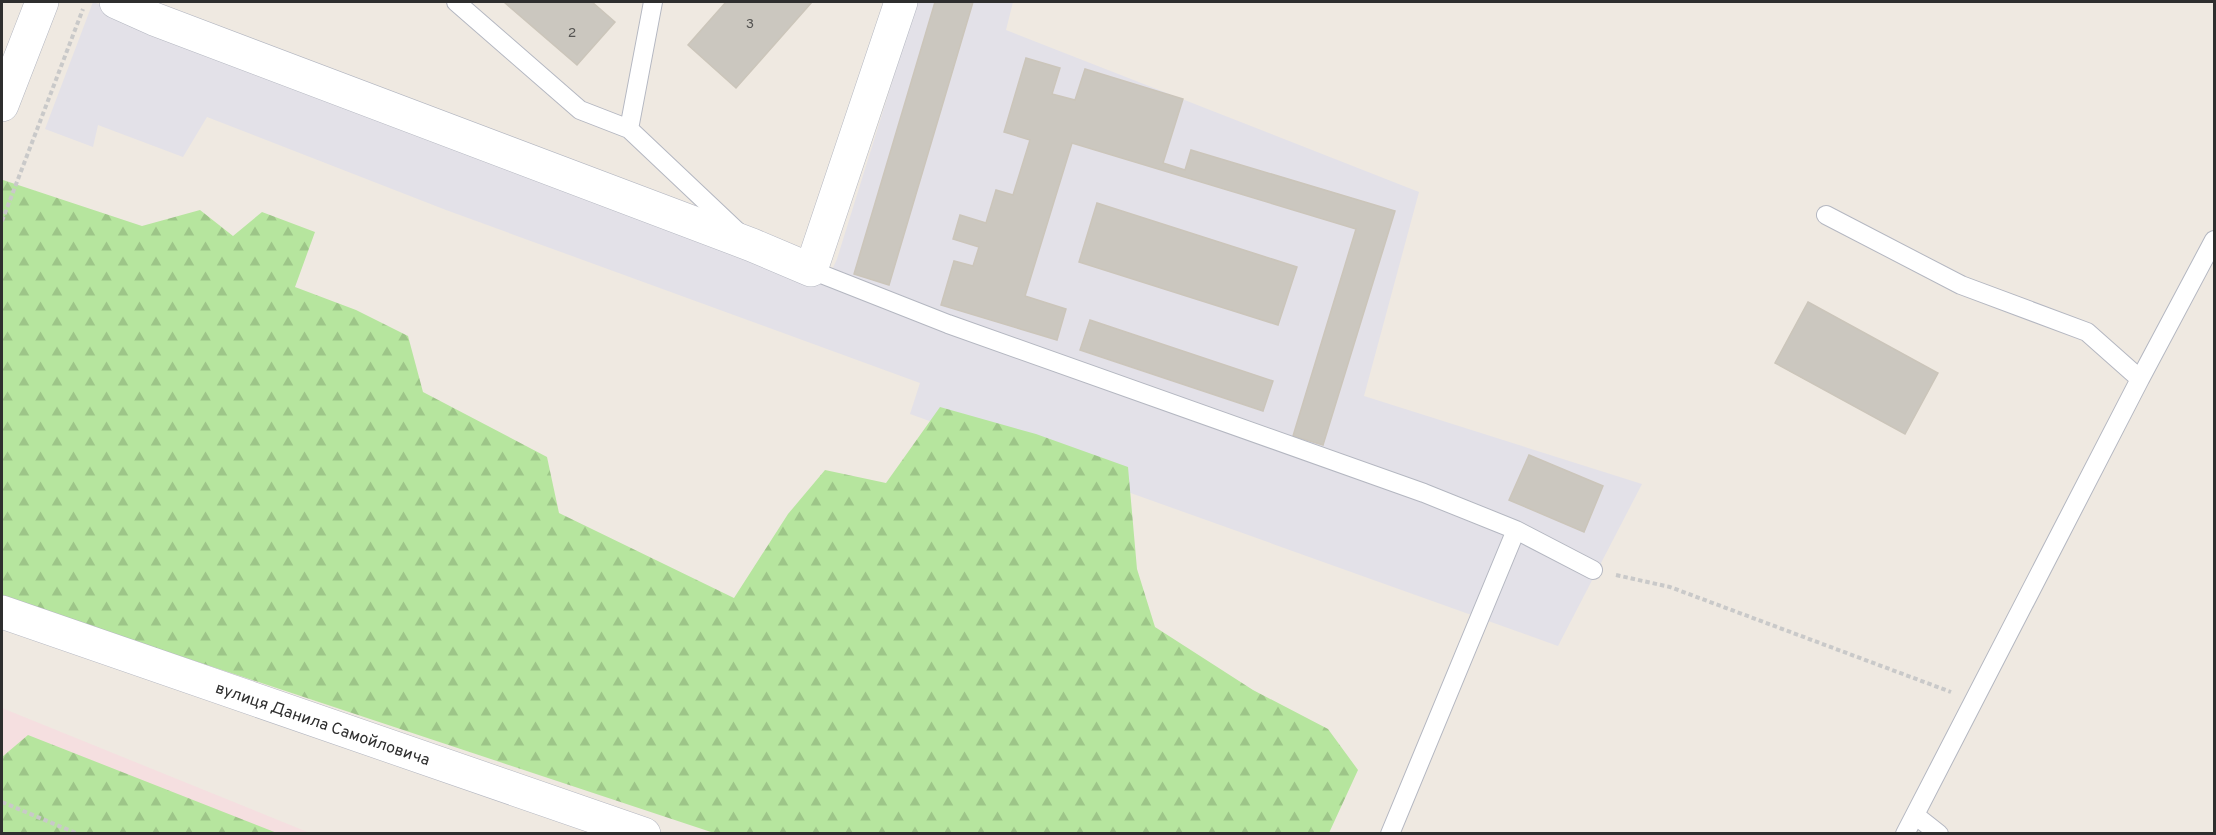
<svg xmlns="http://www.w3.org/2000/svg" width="2216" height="835" viewBox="0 0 2216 835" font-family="Overpass,sans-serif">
	<defs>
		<pattern id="forest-firs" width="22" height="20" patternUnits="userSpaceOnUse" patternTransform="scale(1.5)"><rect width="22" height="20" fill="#b6e59e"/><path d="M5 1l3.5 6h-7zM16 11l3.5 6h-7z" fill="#9dc588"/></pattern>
	</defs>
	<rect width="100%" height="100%" fill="#efe9e1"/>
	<path fill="#e3e1e8" d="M93 2 826 283 837 259 917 2H1013L1006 30 1419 192 1364 396 1642 484 1558 646 910 414 920 383 446 210 207 117 183 157 98 125 93 147 45 129Z"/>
	<path fill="#f5dfe0" d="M2 708 310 833H2Z"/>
	<path fill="url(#forest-firs)" d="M3 180 142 226 200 210 233 236 262 212 315 232 295 287 356 310 408 336 423 392 547 457 559 513 734 598 788 514 825 470 886 483 940 407 1036 434 1128 467 1137 569 1155 627 1253 690 1328 729 1358 770 1329 833H714L2 597Z
		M28 735 277 833H2V757Z"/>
	<path fill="#cbc7bf" stroke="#cbc5ba" stroke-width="1.5" d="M504 2H592L615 22 577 65Z
		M726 2H812L736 88 688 45Z
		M935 2H973L889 285 854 274Z
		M1026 58 1060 68 1052 94 1075 100 1085 69 1183 99 1163 163 1185 170 1191 150 1395 211 1323 445 1293 436 1356 229 1072 143 1025 296 1066 309 1057 340 941 305 954 261 973 266 979 247 953 239 960 215 986 223 996 190 1013 195 1030 140 1004 132Z
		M1097 203 1297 267 1278 325 1079 262Z
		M1808 302 1938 373 1905 434 1775 363Z
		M1090 320 1273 381 1263 411 1080 350Z
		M1529 455 1603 486 1584 532 1509 500Z"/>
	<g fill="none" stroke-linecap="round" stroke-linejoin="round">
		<g stroke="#b4b7c1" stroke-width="20">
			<path id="service" d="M456 2 580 110 629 129 738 232
				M629 129 653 2
				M1826 215 1961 285 2087 332 2140 379 1905 834
				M811 270 948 324 1424 493 1516 530 1593 570
				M2140 379 2214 240
				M1915 815 1939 834
				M1390 834 1516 530"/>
		</g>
		<g stroke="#b4b7c1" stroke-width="34">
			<path id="minor" d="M116 2 154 19 752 245 811 270 901 2
				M2 105 42 2
				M2 612 644 834"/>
		</g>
		<path stroke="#c9c9c9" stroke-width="4" stroke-dasharray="4.5 3" stroke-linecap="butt" d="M2 221 83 9
			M1616 575 1670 587 1951 692
			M2 802 78 834"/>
		<use href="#service" stroke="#fff" stroke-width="18"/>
		<use href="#minor" stroke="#fff" stroke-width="33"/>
	</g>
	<g text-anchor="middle" stroke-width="5" stroke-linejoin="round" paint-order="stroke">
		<g font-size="14" fill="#555452">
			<text x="750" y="28">3</text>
			<text x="572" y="37">2</text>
		</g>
		<g font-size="16" fill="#2e2e2e" stroke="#fff">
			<text transform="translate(323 723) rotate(19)" y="6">вулиця Данила Самойловича</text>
		</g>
	</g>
	<rect width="2216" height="835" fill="none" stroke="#2e2e2e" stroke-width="6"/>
</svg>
